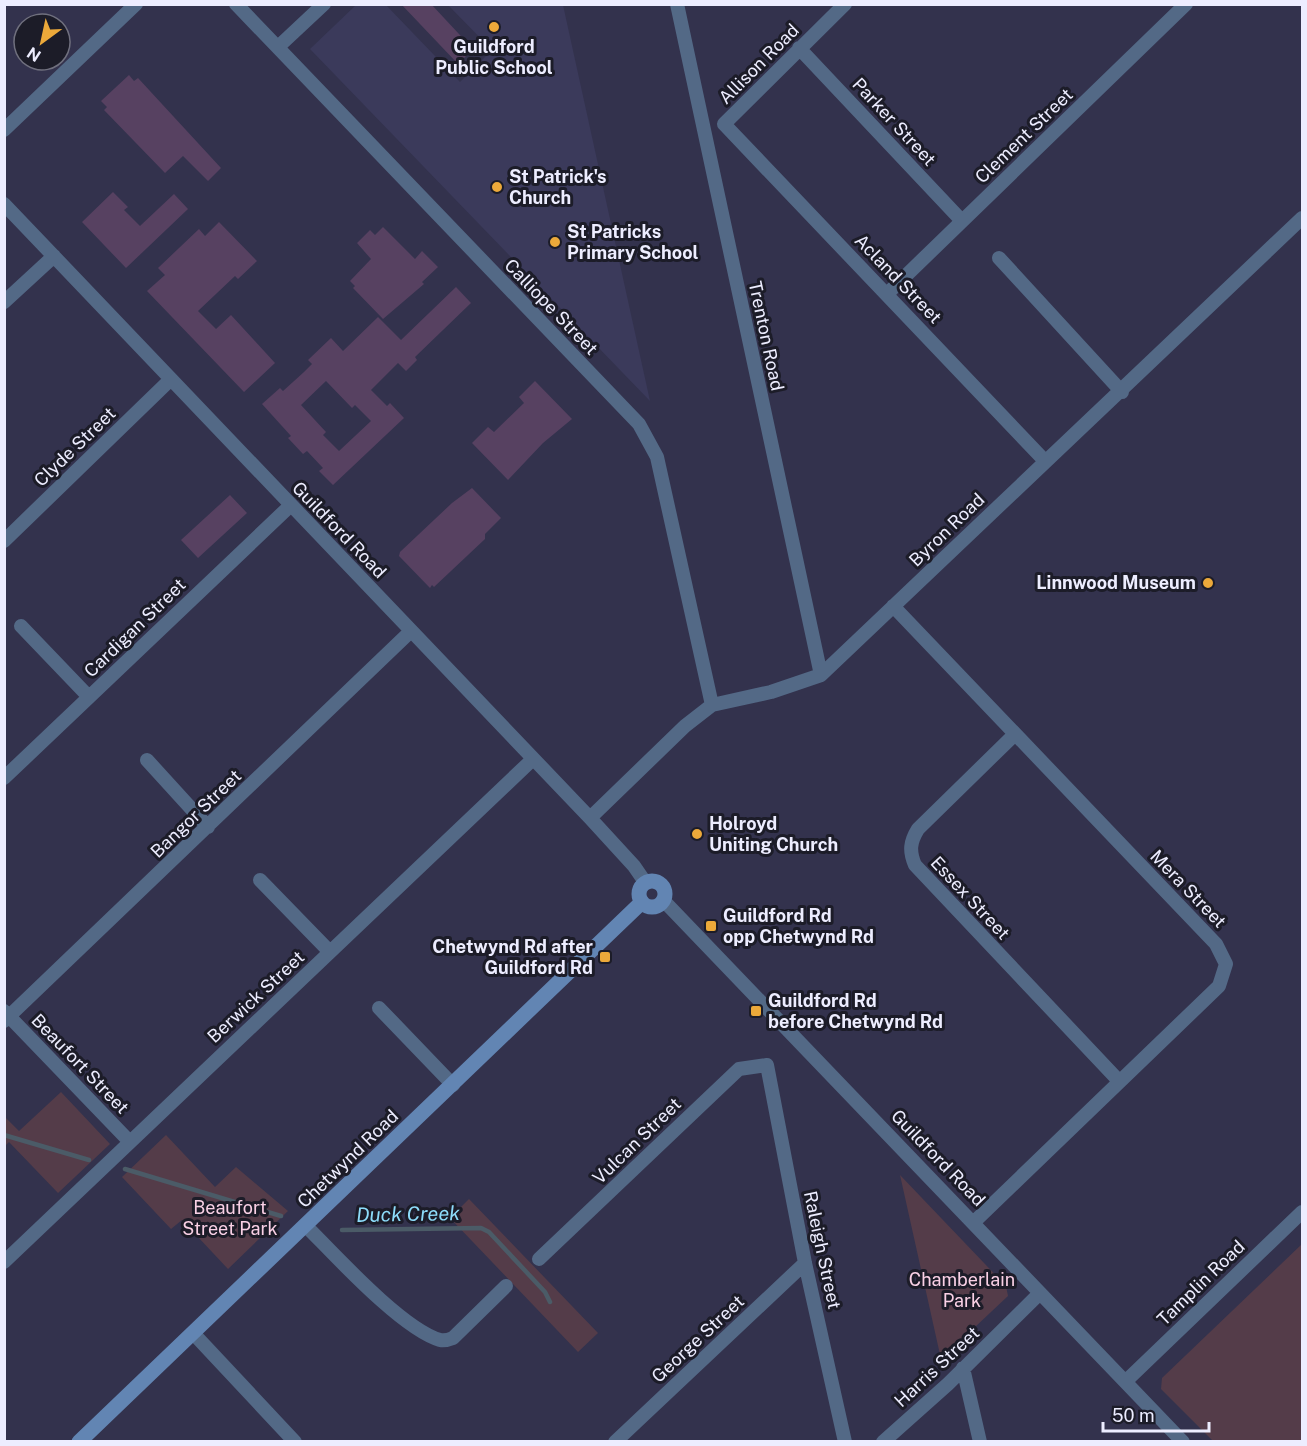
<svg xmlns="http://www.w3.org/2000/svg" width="1307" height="1446" viewBox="0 0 1307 1446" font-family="'Public Sans',sans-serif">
	<rect width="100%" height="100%" fill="#33324d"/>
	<path fill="#3b3a5b" d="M356 5H386L460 82 492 50 448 5H563L650 401 310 49Z"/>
	<path fill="#543c49" d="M61 1092 110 1144 58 1193 9 1142 5 1146 4 1116 19 1131Z
		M166 1135 215 1187 236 1167 288 1211 228 1269 182 1220 171 1229 122 1177Z
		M900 1175 1006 1286 1008 1296 941 1359Z
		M469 1199 598 1333 578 1352 450 1218Z
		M1302 1244V1441H1213L1161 1389 1162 1378Z"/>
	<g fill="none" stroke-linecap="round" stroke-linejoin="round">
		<path stroke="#4b5b67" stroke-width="4.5" d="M4 1135 89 1160
			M125 1169 281 1216
			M342 1230 481 1228 489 1232 545 1292 550 1302"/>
	</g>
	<path fill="#574161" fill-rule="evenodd" d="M401 4H431L473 49 458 64Z
		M129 75 134 81 138 78 221 168 208 181 183 156 165 173 104 110 107 107 101 101Z
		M113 192 128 207 124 210 140 226 174 194 188 209 126 268 82 222Z
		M219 222 257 261 238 279 235 276 198 311 216 329 231 315 275 363 244 392 147 291 165 275 158 268 199 229 205 236Z
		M383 227 415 259 422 251 438 267 422 282 424 284 383 319 353 288 355 286 350 281 371 259 357 243 370 230 375 235Z
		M456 287 471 303 415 357 417 360 406 371 398 363 371 390 387 406 390 403 404 418 333 485 319 471 323 468 307 451 303 454 288 438 291 436 262 404 280 388 283 391 304 372 312 364 308 360 331 338 343 351 378 317 401 340ZM326 381 352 408 355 405 371 421 339 451 323 435 326 432 301 405Z
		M535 381 572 419 543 443 508 480 472 443 488 427 494 432 524 403 519 397Z
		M472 488 501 518 485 534V539L434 587 432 585 430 588 399 556 400 552 452 503Z
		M230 495 247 513 198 558 181 540Z"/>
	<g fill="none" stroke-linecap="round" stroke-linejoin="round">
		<path stroke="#536986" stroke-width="14" d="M236 4 639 424 657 457 712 705
			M677 4 821 675
			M278 47 324 4
			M799 48 962 221
			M724 124 1045 461
			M724 124 845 4
			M4 130 136 4
			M4 204 590 818 634 866 645 882
			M999 258 1122 392
			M888 293 1186 4
			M4 302 54 256
			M4 541 170 380
			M893 606 1216 944 1226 964 1219 986 974 1222
			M21 626 89 697
			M1014 735 918 829C910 842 909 851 915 865L1119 1081
			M147 760 208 827
			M4 778 291 505
			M590 818 685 726 712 705 771 692 821 675 1302 218
			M260 880 330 952
			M664 901 1183 1442
			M379 1008 453 1085
			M4 1011 130 1142
			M4 1021 411 631
			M306 1226C335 1255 402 1329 440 1340 444 1341 448 1340 453 1338L506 1286
			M539 1259 739 1069 767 1065 805 1263 845 1442
			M4 1262 533 759
			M193 1333 295 1442
			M963 1368 980 1442
			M1126 1381 1302 1212
			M615 1442 805 1263
			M883 1442 948 1384 1040 1293"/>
		<path stroke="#6285b3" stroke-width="15" d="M639 894a13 13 0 1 1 26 0a13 13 0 1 1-26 0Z
			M79 1442 642 902"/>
	</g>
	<g fill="#eca93a" stroke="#1c1c28" stroke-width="2">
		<circle cx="494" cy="27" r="6"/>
		<circle cx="497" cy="187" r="6"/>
		<circle cx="555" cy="242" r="6"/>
		<circle cx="1208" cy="583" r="6"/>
		<circle cx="697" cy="834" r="6"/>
		<rect x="705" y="920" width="12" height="12" rx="3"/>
		<rect x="599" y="951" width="12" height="12" rx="3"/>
		<rect x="750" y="1005" width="12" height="12" rx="3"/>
	</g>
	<g text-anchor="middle" stroke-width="6" stroke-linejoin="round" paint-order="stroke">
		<g font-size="18" font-weight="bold" fill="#ededff" stroke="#1c1c28" text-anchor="start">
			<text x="494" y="53" text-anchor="middle">Guildford<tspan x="494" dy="21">Public School</tspan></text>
			<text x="509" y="183">St Patrick's<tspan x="509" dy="21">Church</tspan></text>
			<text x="567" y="238">St Patricks<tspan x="567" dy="21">Primary School</tspan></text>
			<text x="1196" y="589" text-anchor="end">Linnwood Museum</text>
			<text x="709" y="830">Holroyd<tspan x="709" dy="21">Uniting Church</tspan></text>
			<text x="723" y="922">Guildford Rd<tspan x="723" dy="21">opp Chetwynd Rd</tspan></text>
			<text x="593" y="953" text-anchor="end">Chetwynd Rd after<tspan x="593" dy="21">Guildford Rd</tspan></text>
			<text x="768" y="1007">Guildford Rd<tspan x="768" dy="21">before Chetwynd Rd</tspan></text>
		</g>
		<g font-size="18" fill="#ededff" stroke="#1c1c28">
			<text transform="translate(759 64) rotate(-45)" y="6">Allison Road</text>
			<text transform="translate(894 122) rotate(47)" y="6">Parker Street</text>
			<text transform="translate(1024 136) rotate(-44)" y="6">Clement Street</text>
			<text transform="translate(898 279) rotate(46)" y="6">Acland Street</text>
			<text transform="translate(551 307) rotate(46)" y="6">Calliope Street</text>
			<text transform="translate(766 336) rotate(78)" y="6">Trenton Road</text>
			<text transform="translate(75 447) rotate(-44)" y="6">Clyde Street</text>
			<text transform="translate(339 530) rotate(46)" y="6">Guildford Road</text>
			<text transform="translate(947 530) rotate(-44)" y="6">Byron Road</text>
			<text transform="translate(135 628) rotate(-44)" y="6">Cardigan Street</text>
			<text transform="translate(196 814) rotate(-44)" y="6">Bangor Street</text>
			<text transform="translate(1188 889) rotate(46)" y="6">Mera Street</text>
			<text transform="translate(970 898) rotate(47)" y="6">Essex Street</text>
			<text transform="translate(256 997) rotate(-43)" y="6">Berwick Street</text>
			<text transform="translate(80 1064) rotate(46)" y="6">Beaufort Street</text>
			<text transform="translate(637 1141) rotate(-44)" y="6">Vulcan Street</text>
			<text transform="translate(938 1158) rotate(46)" y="6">Guildford Road</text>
			<text transform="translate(348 1159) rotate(-44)" y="6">Chetwynd Road</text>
			<text transform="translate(822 1250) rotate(78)" y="6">Raleigh Street</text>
			<text transform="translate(1201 1283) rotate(-44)" y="6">Tamplin Road</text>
			<text transform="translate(698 1339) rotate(-43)" y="6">George Street</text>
			<text transform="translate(937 1367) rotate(-43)" y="6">Harris Street</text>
		</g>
		<g font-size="18" fill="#f9d0e5" stroke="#1c1c28">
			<text x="230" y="1214">Beaufort<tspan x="230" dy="21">Street Park</tspan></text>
			<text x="962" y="1286">Chamberlain<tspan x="962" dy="21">Park</tspan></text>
		</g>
		<g font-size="20" font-style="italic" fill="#8ddcfa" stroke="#1c1c28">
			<text transform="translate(408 1214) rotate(-1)" y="7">Duck Creek</text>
		</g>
	</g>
	<rect width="1307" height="1446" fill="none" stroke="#ededff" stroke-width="12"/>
	<g transform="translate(42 42) rotate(213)"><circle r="28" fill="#1c1c28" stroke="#70707e" stroke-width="1.5"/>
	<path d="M0-4.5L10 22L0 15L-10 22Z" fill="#eca93a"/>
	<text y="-9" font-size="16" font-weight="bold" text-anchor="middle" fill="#ededff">N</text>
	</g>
	<path d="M1103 1422v9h106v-9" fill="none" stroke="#ededff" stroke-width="3"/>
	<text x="1112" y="1422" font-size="18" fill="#ededff" stroke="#1c1c28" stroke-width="4.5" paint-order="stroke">50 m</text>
</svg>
